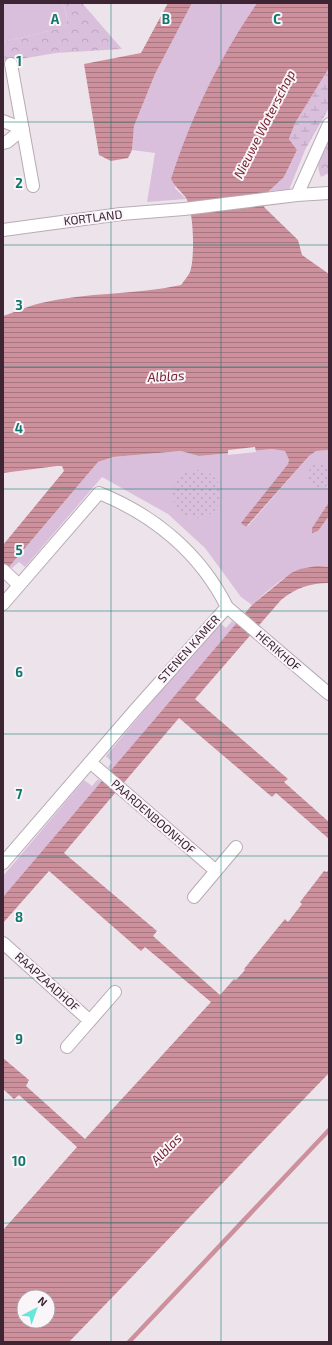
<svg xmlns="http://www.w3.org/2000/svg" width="332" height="1345" viewBox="0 0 332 1345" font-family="'Exo 2',sans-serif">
	<defs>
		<pattern id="forest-crowns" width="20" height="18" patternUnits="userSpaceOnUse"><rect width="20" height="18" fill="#d9bfdc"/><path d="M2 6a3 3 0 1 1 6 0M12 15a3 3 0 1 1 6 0" fill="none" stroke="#bba4bd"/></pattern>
		<pattern id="wetland-marsh" width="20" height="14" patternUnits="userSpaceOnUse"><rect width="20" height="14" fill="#d9bfdc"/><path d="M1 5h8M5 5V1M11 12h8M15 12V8" fill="none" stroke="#bba4bd"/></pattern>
		<pattern id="park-dots" width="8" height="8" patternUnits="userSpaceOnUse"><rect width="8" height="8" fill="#d9bfdc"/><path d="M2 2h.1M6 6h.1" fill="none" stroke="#bba4bd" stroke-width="1.8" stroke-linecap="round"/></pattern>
		<pattern id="water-rules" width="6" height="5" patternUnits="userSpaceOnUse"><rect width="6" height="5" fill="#cd919d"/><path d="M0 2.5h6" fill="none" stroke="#a87681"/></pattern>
	</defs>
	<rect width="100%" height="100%" fill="#ede4eb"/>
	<path fill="#d9bfdc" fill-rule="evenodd" d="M3 3H63L67 17 66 25 57 29 3 42Z
		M192 3H257L242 26 175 188 186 199 147 202 155 153 132 150 134 126 155 74Z
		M297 150H305L289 190 269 191 284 177Z
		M272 449 285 451 289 460 288 464 244 527 248 526 309 456 316 451 329 450 326 488 329 485V502L312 528 318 531 329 516V567C293 565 278 582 252 605L241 597 205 548 168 514 102 477 25 567 19 562 12 568 9 567 98 462 113 457 182 451 199 456ZM204 471 213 476 219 485 210 514 200 518 189 516Z
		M232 621 236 624 111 771 108 767 112 762 106 756 219 622 226 628Z
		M98 779 102 782 3 897V876L84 780 92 786Z"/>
	<path fill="url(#forest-crowns)" d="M63 3H82L122 49 56 53 3 62V42L57 29 66 25 67 16Z
		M329 132V173L321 177C314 162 322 146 329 132Z"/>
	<path fill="url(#wetland-marsh)" d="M329 68V108L305 150H297L289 139 295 123Z"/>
	<path fill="url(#park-dots)" d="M320 462 329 465V485C314 497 296 470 320 462Z
		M173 494a24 24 0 1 1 48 0a24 24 0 1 1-48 0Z"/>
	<path fill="url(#water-rules)" fill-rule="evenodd" d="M168 3H192L155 74 134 126 132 150 128 158 111 161 99 155 84 64 141 53Z
		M257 3H329V68L295 123 289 139 297 150 284 177 269 191 264 207 298 240 302 255 329 274V450L316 451 309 456 246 527 241 523 288 464 289 460 285 451 272 449 199 456 181 451 113 457 98 462 3 574V545L64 471 62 466H57L3 473V316C15 312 28 306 41 303 87 292 135 295 181 285 184 281 188 276 190 272 195 258 194 211 186 198 181 191 175 187 171 179 192 115 219 59 257 3Z
		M329 502V516L318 531 312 533V528Z
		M317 566 329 567V583C310 583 296 588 281 600L195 699 288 779 284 782 329 822V839L276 793 272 797 179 718 64 853 157 931 153 936 220 995 234 979 236 980 245 970 244 969 285 919 288 922 302 904 300 902 324 871 327 872 329 869V1073L69 1342H3V1230L77 1147 19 1095 14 1099 3 1089V1058L29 1080 26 1086 85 1139 211 1002 145 947 141 951 49 871 3 923V897L252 605 291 573 300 569ZM24 1297H48V1321H24Z"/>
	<path fill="#ede4eb" d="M255 447 256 452 228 455V450Z"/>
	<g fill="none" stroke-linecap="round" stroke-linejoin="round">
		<path stroke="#cd919d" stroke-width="4.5" d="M129 1342 329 1130"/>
		<g stroke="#b8abb4" stroke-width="14">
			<path id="minor" d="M11 64 33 186
				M3 121 23 129 7 142 3 143
				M297 195 329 124
				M3 230 121 214 184 209 297 195 329 193
				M3 570 19 585
				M3 604 99 493C154 515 200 553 227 607L136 709 3 863
				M227 607 329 694
				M90 762 216 871
				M194 897 236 847
				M3 943 90 1021
				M67 1047 115 992"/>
		</g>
		<use href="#minor" stroke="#fff" stroke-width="12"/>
	</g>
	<path fill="none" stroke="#0f766e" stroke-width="1" stroke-opacity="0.55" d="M111 3V1342M221 3V1342M3 122H329M3 245H329M3 367H329M3 489H329M3 611H329M3 734H329M3 856H329M3 978H329M3 1100H329M3 1223H329"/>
	<g text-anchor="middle" stroke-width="4" stroke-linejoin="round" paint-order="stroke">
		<g font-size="12" fill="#3d2534" stroke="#f9f5f8">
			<text transform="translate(93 218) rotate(-7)" y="4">KORTLAND</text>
			<text transform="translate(189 649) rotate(-48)" y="4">STENEN KAMER</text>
			<text transform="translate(278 651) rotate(41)" y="4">HERIKHOF</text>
			<text transform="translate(153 817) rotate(41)" y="4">PAARDENBOONHOF</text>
			<text transform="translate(47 982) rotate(42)" y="4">RAAPZAADHOF</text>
		</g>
		<g font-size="13" font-style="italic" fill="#752332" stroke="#f9f5f8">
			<text transform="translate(264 124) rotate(-63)" y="5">Nieuwe Waterschap</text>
			<text transform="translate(166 376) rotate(-3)" y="5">Alblas</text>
			<text transform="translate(166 1149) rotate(-46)" y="5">Alblas</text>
		</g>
	</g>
	<g font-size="13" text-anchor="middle" font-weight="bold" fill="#0f766e" stroke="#f9f5f8" stroke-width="4" stroke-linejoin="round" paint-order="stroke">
		<text x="55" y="24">A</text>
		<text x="166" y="24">B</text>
		<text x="277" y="24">C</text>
		<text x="19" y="66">1</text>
		<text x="19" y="188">2</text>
		<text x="19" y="310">3</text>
		<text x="19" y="433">4</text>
		<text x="19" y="555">5</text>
		<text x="19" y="677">6</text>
		<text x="19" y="799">7</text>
		<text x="19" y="922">8</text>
		<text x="19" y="1044">9</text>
		<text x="19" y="1166">10</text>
	</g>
	<rect width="332" height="1345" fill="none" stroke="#3d2534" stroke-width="8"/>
	<g transform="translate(36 1309) rotate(41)"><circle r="19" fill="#f9f5f8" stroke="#aea2aa"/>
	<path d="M0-3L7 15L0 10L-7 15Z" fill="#67e7da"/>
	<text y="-6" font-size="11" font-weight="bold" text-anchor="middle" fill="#3d2534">N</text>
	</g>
</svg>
